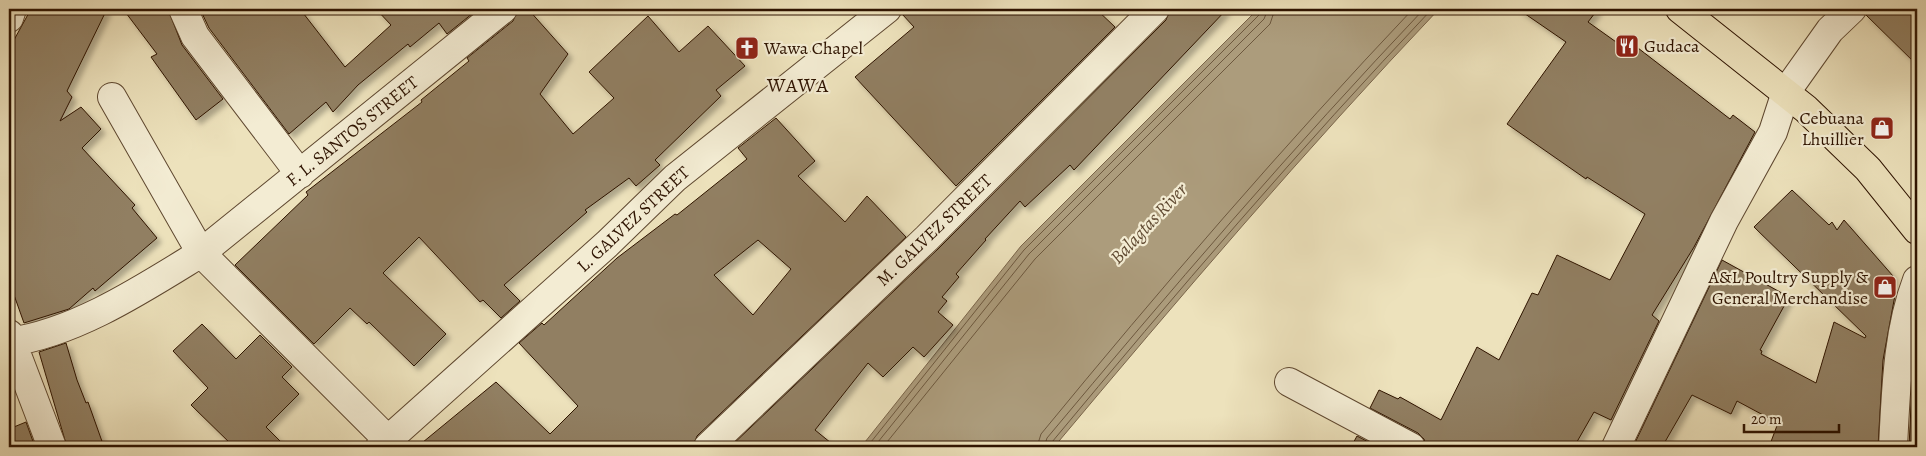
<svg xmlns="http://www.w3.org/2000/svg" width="1926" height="456" viewBox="0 0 1926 456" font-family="Alegreya,serif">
	<defs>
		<filter id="shadow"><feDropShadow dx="4.5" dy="4.5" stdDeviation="2.5" flood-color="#0004"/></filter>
	</defs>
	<rect width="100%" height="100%" fill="#ede2bc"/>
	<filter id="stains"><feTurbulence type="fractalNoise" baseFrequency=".004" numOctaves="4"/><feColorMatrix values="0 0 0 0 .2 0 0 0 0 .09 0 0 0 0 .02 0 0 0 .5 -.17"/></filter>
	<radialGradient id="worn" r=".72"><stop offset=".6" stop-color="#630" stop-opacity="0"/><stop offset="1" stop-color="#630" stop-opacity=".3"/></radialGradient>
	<path fill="#ac9c7c" stroke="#7a654a" d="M1258 9H1439C1305 150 1179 298 1054 447H861L1021 246Z"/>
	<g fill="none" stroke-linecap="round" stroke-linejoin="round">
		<path stroke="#6d583e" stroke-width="1" d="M867 447 1024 250 1260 14 1261 9
			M874 447 1029 254 1264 19 1268 9
			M883 447 1035 259 1270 24 1275 9
			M1037 447 1041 434C1160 289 1284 145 1413 9
			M1044 447 1047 438C1169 292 1293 147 1424 9
			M1051 447 1052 442C1175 294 1300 148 1432 9"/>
	</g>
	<path fill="#917f62" stroke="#2e1300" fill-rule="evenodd" filter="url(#shadow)" d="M31 9H107L67 91 72 97 60 121 81 107 101 129 82 148 135 205 132 208 157 238 95 291 93 288 69 309 24 323 9 281V49Z
		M123 9H168L182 45 223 99 196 120 151 57 157 54Z
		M200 9H300L345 67 391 25 376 9H478L447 34 439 23 410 47 408 44 358 85 333 112 326 102 289 134 209 28Z
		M518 9H528L568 54 540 94 573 134 614 98 589 72 648 16 679 52 708 26 745 66 716 90 721 96 655 160 660 165 636 186 629 178 585 210 587 212 504 285 520 301 501 318 483 300 480 302 419 237 383 273 446 334 414 366 369 322 367 324 350 308 314 344 235 265 308 195 306 192 422 102 421 100 469 61 467 58 513 21Z
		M902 9H1096L1115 27 956 186 855 77 914 27 902 14Z
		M1170 9H1227L1074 170 1070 165 1025 207 1020 201 985 239 986 240 956 274 959 277 942 297 947 301 938 312 953 325 924 357 913 347 883 377 868 363 815 430 836 447H730L938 249 1166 20Z
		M1518 9H1598L1588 22 1633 54 1638 48 1730 119 1733 115 1755 132 1694 247 1652 315 1659 321 1611 420 1594 412 1574 447H1426L1424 439 1418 433 1370 408 1379 390 1398 399 1400 397 1441 420 1477 347 1499 360 1532 293 1538 295 1557 255 1610 280 1645 214 1587 177 1586 179 1507 124 1566 42Z
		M1867 9H1917V65L1866 15Z
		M776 118 815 161 798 176 845 222 867 196 906 237 697 436 693 447H417L496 382 550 434 578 406 519 343 542 323 544 325 617 258 675 214 677 215 747 159 738 148ZM758 240 791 269 753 315 714 275Z
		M1792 190 1829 225 1832 222 1837 230 1844 220 1893 276 1891 290 1895 295 1883 360 1878 447H1769L1778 423 1737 401 1731 414 1692 395 1662 447H1633L1722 260 1789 297 1760 350 1762 351 1761 354 1816 383 1834 322 1865 338 1866 336 1754 227Z
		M202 324 236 359 260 335 292 367 282 377 299 394 266 427 286 447H234L191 405 208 388 173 351Z
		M1917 342V447H1909L1912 385Z
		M66 343 77 380 86 403 88 402 104 447H67L39 352Z
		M26 422 35 447H9V429Z
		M1357 436 1378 447H1351Z"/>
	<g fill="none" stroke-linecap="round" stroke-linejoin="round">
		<g stroke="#5e472f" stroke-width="30">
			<path id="minor" d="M183 9 195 36 300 174
				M9 18 12 9
				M112 97 201 253 395 447
				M9 334 52 447
				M9 342C76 333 144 288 201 253L503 9
				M1289 382 1411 447
				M380 447 607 244 675 178 887 9
				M708 447 927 238 1155 9
				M1616 447 1724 221 1773 132 1786 92 1830 30 1852 9
				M1893 447C1896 391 1897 333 1917 280"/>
		</g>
		<g stroke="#2e1300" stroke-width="30">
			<path id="highway" d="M1680 9 1806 109 1868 169 1917 230"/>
		</g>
		<use href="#minor" stroke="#f3ecd3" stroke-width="28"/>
		<use href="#highway" stroke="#ede2bc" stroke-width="28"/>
	</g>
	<defs>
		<g id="restaurant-square" transform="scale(1.25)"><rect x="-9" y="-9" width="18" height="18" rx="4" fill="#8f2418" stroke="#f3ecd3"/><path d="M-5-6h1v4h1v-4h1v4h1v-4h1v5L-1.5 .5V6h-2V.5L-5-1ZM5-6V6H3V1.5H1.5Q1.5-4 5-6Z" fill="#fff"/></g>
		<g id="church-square" transform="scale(1.25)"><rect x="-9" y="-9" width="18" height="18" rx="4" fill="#8f2418" stroke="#f3ecd3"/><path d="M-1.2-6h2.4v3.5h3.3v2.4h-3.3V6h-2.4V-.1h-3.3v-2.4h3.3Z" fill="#fff"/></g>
		<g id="shop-square" transform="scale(1.25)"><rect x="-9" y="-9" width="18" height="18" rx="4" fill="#8f2418" stroke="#f3ecd3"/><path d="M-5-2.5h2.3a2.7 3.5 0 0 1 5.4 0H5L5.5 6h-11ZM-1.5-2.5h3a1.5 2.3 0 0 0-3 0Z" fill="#fff"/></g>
	</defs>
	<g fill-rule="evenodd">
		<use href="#restaurant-square" x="1627" y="46"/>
		<use href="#church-square" x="747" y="48"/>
		<use href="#shop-square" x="1882" y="128"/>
		<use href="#shop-square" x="1885" y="287"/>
	</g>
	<g text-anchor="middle" stroke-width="4.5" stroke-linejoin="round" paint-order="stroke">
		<g font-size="18" fill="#2e1300" stroke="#f3ecd3" text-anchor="start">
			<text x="1644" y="52">Gudaca</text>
			<text x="764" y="54">Wawa Chapel</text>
			<text x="1864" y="124" text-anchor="end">Cebuana<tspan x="1864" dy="21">Lhuillier</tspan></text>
			<text x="1868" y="283" text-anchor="end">A&amp;L Poultry Supply &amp;<tspan x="1868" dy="21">General Merchandise</tspan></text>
		</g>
		<g font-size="18" fill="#2e1300" stroke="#f3ecd3">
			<text transform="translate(352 131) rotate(-39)" y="6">F. L. SANTOS STREET</text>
			<text transform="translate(633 219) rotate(-43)" y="6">L. GALVEZ STREET</text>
			<text transform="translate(934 230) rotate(-44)" y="6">M. GALVEZ STREET</text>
		</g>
		<g font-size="19" font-style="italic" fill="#604a32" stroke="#f3ecd3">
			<text transform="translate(1148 223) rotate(-47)" y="7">Balagtas River</text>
		</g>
		<g font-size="20" letter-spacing="1" fill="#2e1300" stroke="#f3ecd3">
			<text x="798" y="92">WAWA</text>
		</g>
	</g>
	<rect width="1926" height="456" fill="none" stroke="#ede2bc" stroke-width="30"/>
	<rect x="10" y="10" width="1906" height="436" fill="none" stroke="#2e1300" stroke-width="2.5"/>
	<rect x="15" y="15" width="1896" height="426" fill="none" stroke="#2e1300"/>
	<path d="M1744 424v8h95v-8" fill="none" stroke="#2e1300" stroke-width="2.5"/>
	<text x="1751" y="424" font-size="15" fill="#2e1300" stroke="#f3ecd3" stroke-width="4" paint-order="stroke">20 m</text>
	<rect width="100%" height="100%" filter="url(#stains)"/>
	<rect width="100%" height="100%" fill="url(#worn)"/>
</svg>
